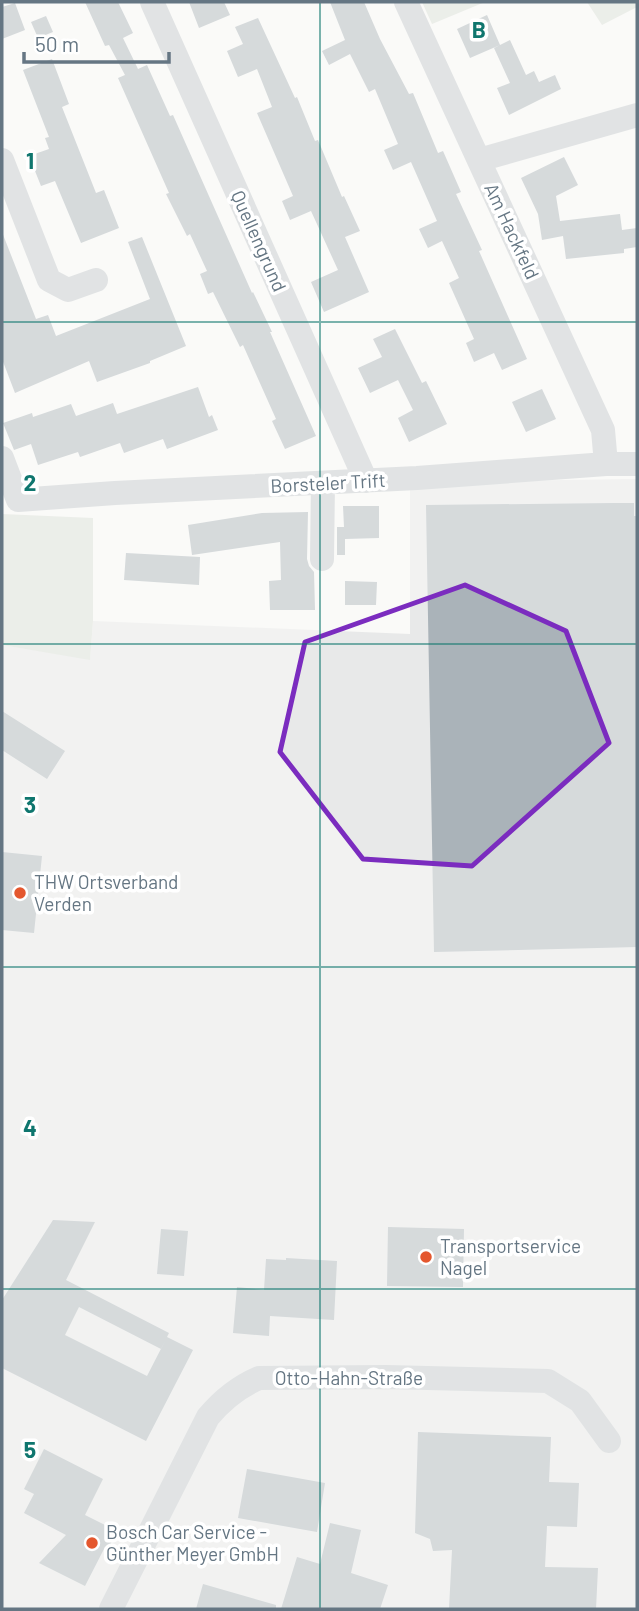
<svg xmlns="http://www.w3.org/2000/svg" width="639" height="1611" viewBox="0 0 639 1611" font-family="Barlow,sans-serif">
	<rect width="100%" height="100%" fill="#fafaf8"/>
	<path fill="#e8e9e9" d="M637 479V1609H2V645L90 659 93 621 410 634V482Z"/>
	<path fill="#dadfd7" d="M422 2H485L432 24Z
		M587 2H637V7L602 25Z
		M2 514 93 518V621L90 660 2 645Z"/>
	<path fill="#aab3b9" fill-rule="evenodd" d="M85 2H118L133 33 123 38 138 69 147 65 170 116 173 115 252 293 253 292 272 332H270L316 436 285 449 272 421 276 419 243 345 240 347 213 292 208 294 200 274 207 271 190 234 187 236 166 194 169 193 118 78 125 75 109 45 105 46Z
		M189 2H224L230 15 199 28Z
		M330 2H364L380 39 409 94 413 93 438 153 443 151 461 192 456 194 482 250 479 251 527 359 502 370 494 353 474 362 466 343 474 339 449 283 459 278 442 241 428 248 419 229 437 221 411 162 393 170 384 150 398 144 375 89 369 92 350 54 329 65 322 51 345 40Z
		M15 3 25 30 2 39V7Z
		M487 15 500 45 470 58 457 29Z
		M46 16 53 32 38 38 31 22Z
		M258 18 295 98 297 97 315 141 318 140 342 197 344 196 360 231 345 237 369 292 324 312 311 282 338 270 311 211 290 220 282 201 293 196 257 113 272 107 257 69 238 77 227 51 243 44 235 27Z
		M510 40 526 75 534 71 539 82 555 75 561 89 509 115 497 88 510 83 494 48Z
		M52 59 69 104 62 107 96 193 104 190 119 228 81 243 55 181 41 186 29 156 49 149 45 138 49 137 23 70Z
		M564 157 578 185 556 196 560 221 620 214 622 230 637 228V247L624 249V253L566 259 563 236 542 240 538 214 521 178Z
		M2 232 36 319 48 315 56 336 150 299 128 242 142 237 186 346 150 361V363L97 382 89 361 15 393 2 359Z
		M395 329 422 383 426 381 447 424 409 442 398 418 413 410 398 380 370 393 358 368 382 357 373 339Z
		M198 387 209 417 212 415 218 430 167 449 163 439 124 453 120 443 80 457 78 452 38 465 31 444 14 450 3 423 32 413 33 417 71 404 76 416 113 403 117 414Z
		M542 389 556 419 526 432 512 402Z
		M614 503H634V516H637V947L434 952 426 505Z
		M343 506H379V538L345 539V555H337V527H344Z
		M308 512 307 559 309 566 314 572 315 610H270L269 581 281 580 280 542 192 555 188 525 262 513Z
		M126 553 200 557 199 585 124 580Z
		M345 581 377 582 376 605H345Z
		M2 711 65 751 47 779 2 750Z
		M2 852 42 856 34 933 2 930Z
		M53 1220 95 1222 66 1280 169 1333 167 1337 193 1350 146 1441 2 1368V1300ZM79 1307 161 1349 165 1341 147 1376 65 1335Z
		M388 1227 464 1229 463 1287 387 1286Z
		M161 1229 188 1231 184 1276 157 1274Z
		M286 1258 337 1261 334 1320 270 1316 269 1336 233 1333 237 1287 264 1290 266 1259 286 1260Z
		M418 1432 551 1437 549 1482 579 1483 577 1527 547 1526 545 1567 598 1568 596 1609H449L452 1550 433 1551 430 1539 415 1533Z
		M44 1449 103 1479 85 1515 117 1531 108 1549 105 1547 85 1586 39 1563 66 1535 24 1513 34 1494 24 1489Z
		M247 1469 325 1483 317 1532 238 1518Z
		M330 1523 361 1530 351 1573 388 1585 380 1609H281L297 1557 320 1564Z
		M203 1584 276 1605V1609H196Z"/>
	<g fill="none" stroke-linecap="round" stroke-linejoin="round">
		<path stroke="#c3c8cc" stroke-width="24" d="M152 2 366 481
			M406 2 603 430 606 464
			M2 160 49 280 68 290 96 280
			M479 160 637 115
			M2 458 18 500 115 493 417 478 606 464H637
			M322 559 323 483
			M111 1609 208 1417C223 1399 238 1387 259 1378L386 1377 548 1381 580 1401 609 1441"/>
	</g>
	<path d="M0 0H639V1611H0ZM465 585 566 631 609 743 472 866 363 859 280 752 305 642Z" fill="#fafaf8" fill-opacity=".55" fill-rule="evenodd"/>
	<path fill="none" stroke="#7b2cbf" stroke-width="5" stroke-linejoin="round" d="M465 585 566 631 609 743 472 866 363 859 280 752 305 642Z"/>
	<path fill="none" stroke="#0f766e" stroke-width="2" stroke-opacity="0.55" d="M320 2V1609M2 322H637M2 644H637M2 967H637M2 1289H637"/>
	<g fill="#e4572e" stroke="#fff" stroke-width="2.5">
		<circle cx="20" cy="893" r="7"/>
		<circle cx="426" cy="1257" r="7"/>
		<circle cx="92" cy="1543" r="7"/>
	</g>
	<g text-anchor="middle" stroke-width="7" stroke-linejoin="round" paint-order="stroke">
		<g font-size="19" fill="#657683" stroke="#fff">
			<text transform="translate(512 231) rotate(65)" y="7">Am Hackfeld</text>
			<text transform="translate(259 241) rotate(66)" y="7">Quellengrund</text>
			<text transform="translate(328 483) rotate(-3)" y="7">Borsteler Trift</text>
			<text x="349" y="1385">Otto-Hahn-Straße</text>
		</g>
		<g font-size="19" fill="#657683" stroke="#fff" text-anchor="start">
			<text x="34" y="889">THW Ortsverband<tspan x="34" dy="22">Verden</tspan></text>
			<text x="440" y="1253">Transportservice<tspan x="440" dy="22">Nagel</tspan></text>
			<text x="106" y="1539">Bosch Car Service -<tspan x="106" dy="22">Günther Meyer GmbH</tspan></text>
		</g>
	</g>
	<g font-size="23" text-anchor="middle" font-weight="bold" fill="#0f766e" stroke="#fff" stroke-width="7" stroke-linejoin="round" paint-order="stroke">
		<text x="479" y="38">B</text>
		<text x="30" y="169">1</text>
		<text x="30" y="491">2</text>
		<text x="30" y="813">3</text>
		<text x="30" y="1136">4</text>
		<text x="30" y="1458">5</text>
	</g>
	<rect width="639" height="1611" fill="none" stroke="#657683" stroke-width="7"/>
	<path d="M24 52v10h145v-10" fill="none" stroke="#657683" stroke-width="3.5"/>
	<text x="35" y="52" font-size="21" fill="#657683" stroke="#ffffff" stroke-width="5" paint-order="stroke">50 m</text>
</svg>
